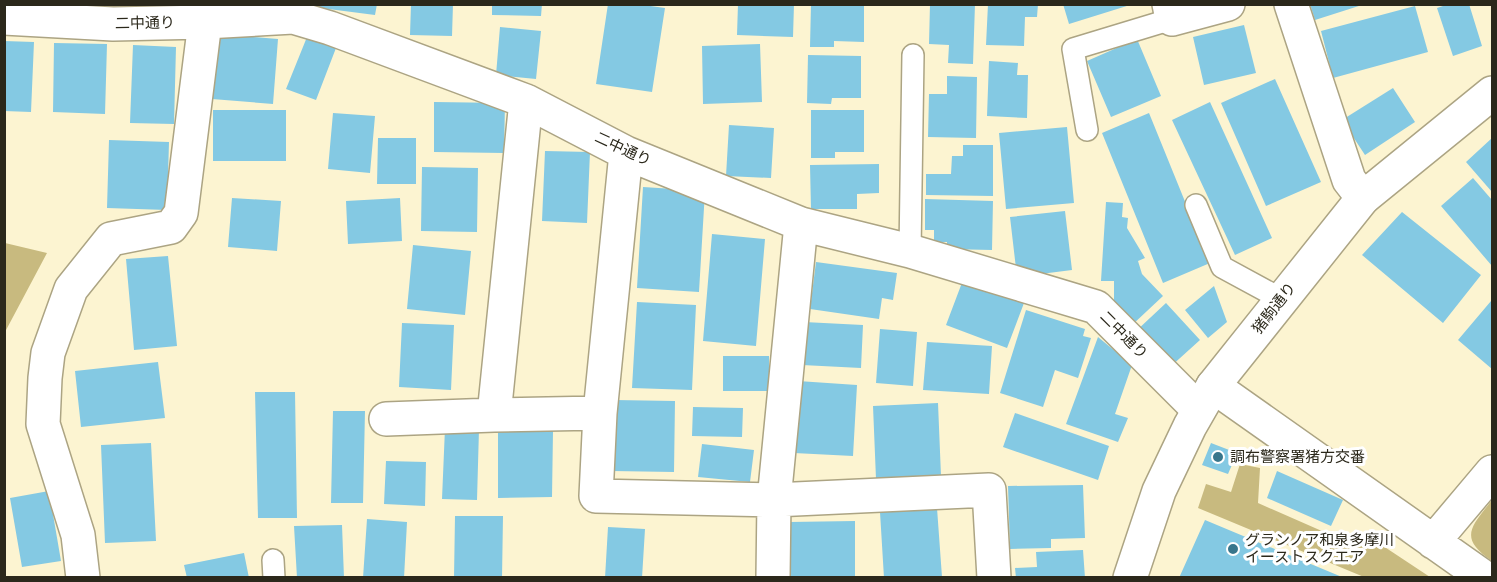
<svg xmlns="http://www.w3.org/2000/svg" width="1497" height="582" viewBox="0 0 1497 582" font-family="'Golos Text','Noto Sans JP',sans-serif">
	<rect width="100%" height="100%" fill="#fcf4d1"/>
	<path fill="#c8ba7f" d="M5 243 47 253 5 332 4 243Z
		M1240 464 1260 468 1258 503 1356 546 1365 534 1430 577H1364L1198 508 1206 484 1231 492Z
		M1492 500V561C1458 538 1471 527 1492 500Z"/>
	<path fill="#84c9e3" d="M134 4H168L169 6 136 12Z
		M314 4H377L375 15 313 7Z
		M411 4H453L452 36 410 35Z
		M492 4H542L541 16 492 15Z
		M608 4H636L665 8 652 92 596 84Z
		M738 4H794L793 37 737 35Z
		M811 4H864V42L834 41V47H810Z
		M930 4H975L973 64 948 63 949 45 929 44Z
		M988 4H1038L1037 17H1025L1024 46 986 45Z
		M1063 4H1130V5L1069 24Z
		M1310 4H1362V5L1315 20Z
		M1449 4H1469L1482 46 1453 56 1437 8Z
		M1415 6 1428 52 1333 78 1321 31Z
		M1244 25 1256 73 1204 85 1193 37Z
		M500 27 541 31 536 79 496 75Z
		M216 34 278 39 273 104 212 99Z
		M307 37 336 48 316 100 286 89Z
		M1137 39 1161 96 1111 117 1087 61Z
		M4 41 34 42 31 112 4 111Z
		M54 43 107 44 105 114 53 112Z
		M760 44 762 102 703 104 702 46Z
		M133 45 176 47 174 124 130 123Z
		M808 55 861 56V98H832L831 104 807 103Z
		M989 61 1018 63 1017 75H1028L1027 118 987 116Z
		M947 76 977 77 976 138 928 137 929 94H947Z
		M1275 79 1321 182 1266 206 1221 103Z
		M1393 88 1415 122 1365 155 1342 120Z
		M434 102 505 103 504 153 434 152Z
		M1210 102 1272 238 1235 255 1172 120Z
		M213 110H286V161H213Z
		M811 110H864V152H835V158H811Z
		M333 113 375 116 370 173 328 169Z
		M1149 113 1210 263 1163 283 1102 133Z
		M729 125 774 128 771 178 726 176Z
		M1067 127 1074 203 1006 209 999 133Z
		M378 138H416V184H377Z
		M1492 138V192L1466 162Z
		M109 140 169 142 167 210 107 208Z
		M963 145H993V196L926 195V174H951L952 156H963Z
		M545 151 590 152 587 223 542 221Z
		M879 164V193L857 194V209H811L810 165Z
		M422 167 478 168 477 232 421 231Z
		M1473 178 1492 200V266L1441 206Z
		M643 187 705 191 699 292 637 288Z
		M232 198 281 201 277 251 228 247Z
		M400 198 402 241 348 244 346 201Z
		M925 199 993 201 992 250 947 249V242H934V230H925Z
		M1106 202 1123 203 1122 217 1128 218 1127 228 1145 258 1138 261 1142 274 1163 296 1131 326 1114 307V281H1101Z
		M1065 211 1072 270 1017 277 1010 217Z
		M1402 212 1481 275 1443 323 1362 255Z
		M712 234 765 239 756 346 703 341Z
		M413 245 471 251 465 315 407 309Z
		M168 256 177 346 134 350 126 259Z
		M816 262 897 273 893 300 882 298 879 319 810 309Z
		M963 280 1024 303 1007 348 946 325Z
		M1214 286 1227 322 1208 338 1185 310Z
		M1491 301 1492 303V369L1458 340Z
		M637 302 696 305 692 390 632 388Z
		M1166 303 1200 340 1169 368 1135 332Z
		M1026 310 1085 329 1083 336 1091 338 1078 378 1055 370 1043 407 1000 393Z
		M804 322 863 325 861 368 802 365Z
		M402 323 454 325 451 390 399 387Z
		M880 329 917 332 913 386 876 383Z
		M1098 337 1132 365 1115 414 1128 418 1118 442 1066 424Z
		M927 342 992 346 989 394 923 390Z
		M723 356H769V391H723Z
		M158 362 165 418 81 427 75 371Z
		M798 381 857 385 853 456 794 453Z
		M255 392H295L297 518H258Z
		M614 400 675 401 674 472 612 471Z
		M938 403 941 476 876 479 873 406Z
		M693 407 743 408 742 437 692 436Z
		M333 411H365L363 503H331Z
		M1015 413 1109 446 1098 480 1003 447Z
		M445 428 479 429 477 500 442 499Z
		M553 431 552 497 498 498V432Z
		M151 443 156 541 105 543 101 445Z
		M1211 443 1237 453 1228 474 1202 465Z
		M702 444 754 450 750 482 698 477Z
		M386 461 426 462 425 506 384 504Z
		M1277 471 1343 500 1331 526 1267 498Z
		M1083 485 1085 538 1051 539V548L1010 549 1008 486Z
		M49 491 61 561 22 567 10 498Z
		M937 508 942 577 884 578 880 512Z
		M455 516H503L502 578H454Z
		M367 519 407 522 404 578H363Z
		M1205 520 1342 577V578H1179Z
		M855 521V578H790L789 522Z
		M342 525 344 578H297L294 526Z
		M608 527 645 529 642 578H605Z
		M1083 550 1085 578H1016L1015 568 1037 567 1036 552Z
		M244 553 249 578H187L184 565Z"/>
	<g fill="none" stroke-linecap="round" stroke-linejoin="round">
		<g stroke="#aca483" stroke-width="24">
			<path id="lane" d="M1087 130 1073 49 1172 19
				M1196 205 1222 267 1281 299
				M910 251 913 55
				M273 560 274 578"/>
		</g>
		<g stroke="#aca483" stroke-width="36">
			<path id="street" d="M1169 4 1172 19 1228 4
				M1291 4 1349 180 1363 198
				M4 18 113 24 205 22 293 17 330 28 526 101 626 153 801 224 910 251 1096 307 1198 409
				M526 101 494 415 600 413
				M626 153 600 413 596 496 774 500 989 490 994 578
				M1213 386 1485 578
				M386 419 494 415
				M1433 542 1492 472
				M83 578 78 535 43 424 45 378 48 353 71 289 111 239 171 227 181 213 205 22
				M773 578 774 500 801 224"/>
		</g>
		<g stroke="#aca483" stroke-width="36">
			<path id="secondary" d="M1130 578 1159 491 1190 426 1213 386 1363 198 1492 93"/>
		</g>
		<use href="#lane" stroke="#fff" stroke-width="21"/>
		<use href="#street" stroke="#fff" stroke-width="33"/>
		<use href="#secondary" stroke="#fff" stroke-width="33"/>
	</g>
	<g fill="#38768c" stroke="#fff" stroke-width="2">
		<circle cx="1218" cy="457" r="6"/>
		<circle cx="1233" cy="549" r="6"/>
	</g>
	<g text-anchor="middle" stroke-width="6" stroke-linejoin="round" paint-order="stroke">
		<g font-size="15" fill="#2b281b" stroke="#fff">
			<text transform="translate(145 23) rotate(-1)" y="5">二中通り</text>
			<text transform="translate(623 149) rotate(25)" y="5">二中通り</text>
			<text transform="translate(1274 308) rotate(-52)" y="5">猪駒通り</text>
			<text transform="translate(1124 335) rotate(45)" y="5">二中通り</text>
		</g>
		<g font-size="15" fill="#2b281b" stroke="#fff" text-anchor="start">
			<text x="1230" y="462">調布警察署猪方交番</text>
			<text x="1245" y="545">グランノア和泉多摩川<tspan x="1245" dy="17">イーストスクエア</tspan></text>
		</g>
	</g>
	<rect width="1497" height="582" fill="none" stroke="#2b281b" stroke-width="12"/>
</svg>
